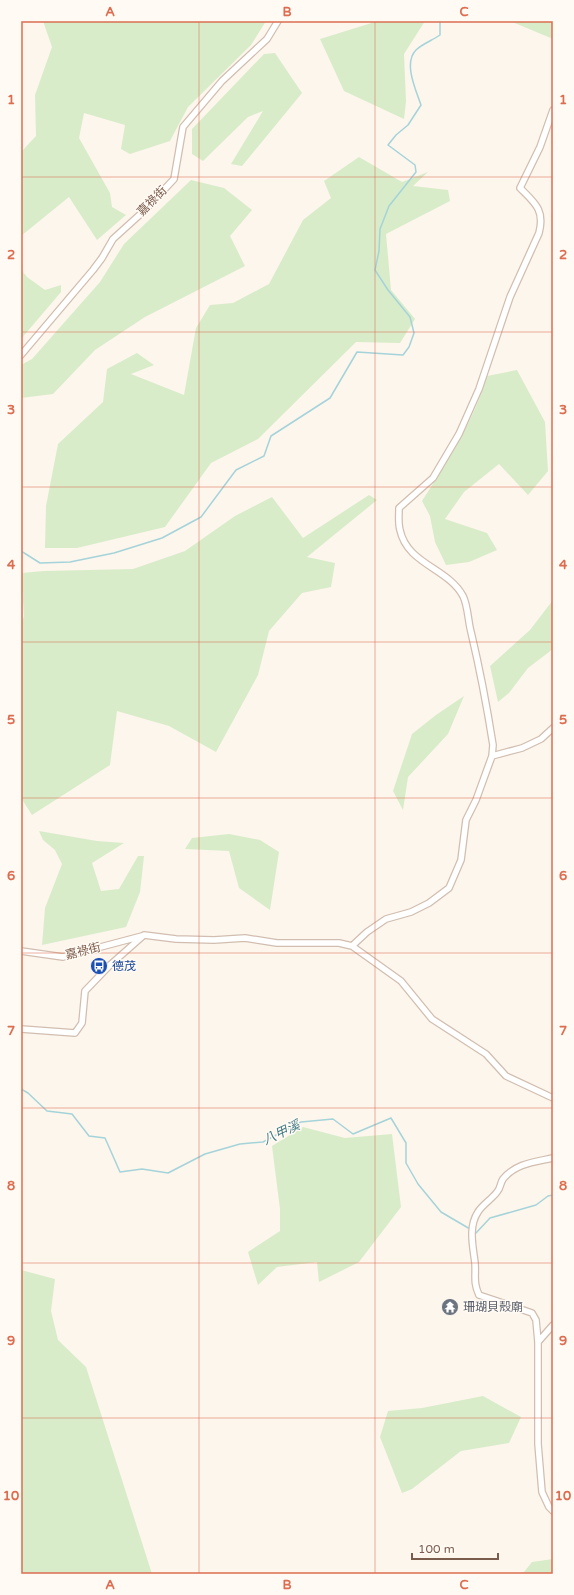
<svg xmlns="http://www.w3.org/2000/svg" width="574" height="1595" viewBox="0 0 574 1595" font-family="'Varela Round','Noto Sans TC',sans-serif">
	<rect width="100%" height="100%" fill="#fdf6ec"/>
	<path fill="#d8ecc9" d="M43 21H266L251 45 188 107 170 141 130 154 121 149 125 125 84 113 79 138 110 193 112 207 126 215 97 240 69 197 21 236V152L36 136 35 95 52 47Z
		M378 21H425L404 54 406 101 404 119 344 91 320 39Z
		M510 21H553V39Z
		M275 53 302 93 242 166 231 164 263 111 248 117 203 161 192 154V129L264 54Z
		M359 157 402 182 428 172 413 186 448 190 450 201 386 234 391 290 415 319 400 343 356 342 258 439 211 463 165 527 77 548H45L46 506 58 444 103 402 107 369 137 353 154 365 131 374 184 395 196 328 210 305 233 303 269 284 303 220 331 198 324 181Z
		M191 180 224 188 252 210 230 236 245 266 145 317 95 350 53 394 21 398V365L32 359 100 282 124 244Z
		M21 269 27 277 45 290 61 285V292L21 339Z
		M517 370 545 422 548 471 528 495 499 464 464 492 445 519 487 533 497 550 469 562 446 565 435 542 430 516 422 501C447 462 474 421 487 376Z
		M369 495 377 500 307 557 335 563 331 587 302 593 269 631 258 675 216 752 169 726 117 711 110 765 32 815 21 798V624L24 616 21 573 44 571 133 569 185 551 235 516 272 497 303 538Z
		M553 600V649L528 668 509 693 498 702 490 666 530 630Z
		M464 696 448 734 408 777 403 810 393 791 412 734 436 715Z
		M39 831 97 841 124 843 92 863 101 891 119 889 138 856H144L140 892 126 927 42 945 45 908 62 864 55 850 43 840Z
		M229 834 260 840 279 852 270 910 239 888 229 851 185 849 192 838Z
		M303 1127 345 1138 392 1134 401 1207 359 1262 319 1282 317 1262 277 1267 258 1285 248 1252 280 1231V1209L272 1146Z
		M21 1270 55 1279 51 1311 58 1340 86 1367 152 1574H21Z
		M483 1396 521 1417 509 1443 461 1451 412 1489 402 1493 380 1437 388 1411 422 1408Z
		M553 1559V1574H520L524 1572 532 1562Z"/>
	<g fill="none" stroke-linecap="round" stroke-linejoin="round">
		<path stroke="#a5d3da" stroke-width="1.5" d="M21 551 40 563 70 562 114 553 162 538 201 517 236 470 264 456 271 436 330 398 357 352 403 355 409 347 414 333 410 317 388 290 375 270 379 251 380 229 389 206 416 172 415 165 388 145 396 135 408 125 421 105C416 90 403 63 416 50 422 44 433 40 440 35V21
			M21 1089 28 1093 47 1111 72 1114 89 1136 105 1138 120 1172 142 1169 168 1173 205 1154 240 1144 263 1142 301 1122 333 1119 353 1134 391 1118 406 1143V1163L418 1184 441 1212 470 1229
			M475 1232 476 1233 490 1218 536 1205 548 1196 553 1195"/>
		<g stroke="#d1beb0" stroke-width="8">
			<path id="minor" d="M21 355 93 270 102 258 113 239 145 210 174 179 183 127 222 81 267 39 278 21
				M492 756 522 748 541 739 553 728
				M352 946 367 932 386 919 411 912 429 903 449 888 461 860 466 820 476 800 492 756 493 745C487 707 480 670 471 632 468 621 468 606 463 596 448 568 407 564 400 530 398 523 399 515 399 508L433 478 459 434 479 389 510 297 539 233C545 210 535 203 520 188L540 147 553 110
				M21 951 63 957 142 936
				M21 1029 75 1033 82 1023 85 991 110 965 144 935 176 939 214 940 245 938 277 943H339L352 946 401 981 432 1019 486 1054 506 1076 553 1098
				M553 1158C535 1162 516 1163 503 1179 500 1183 501 1188 497 1192 492 1199 482 1205 478 1212 468 1227 473 1246 475 1263 476 1276 473 1282 479 1295L532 1313 536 1320 538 1342V1444L542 1492 549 1507 553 1511
				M538 1342 553 1325"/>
		</g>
		<use href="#minor" stroke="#fff" stroke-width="5.5"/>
	</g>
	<path fill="none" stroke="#dc6d51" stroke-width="1" stroke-opacity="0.55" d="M199 21V1574M375 21V1574M21 177H553M21 332H553M21 487H553M21 642H553M21 798H553M21 953H553M21 1108H553M21 1263H553M21 1418H553"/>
	<defs>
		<g id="bus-disc" transform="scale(0.9)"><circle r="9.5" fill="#1a4fb4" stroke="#fffaf3"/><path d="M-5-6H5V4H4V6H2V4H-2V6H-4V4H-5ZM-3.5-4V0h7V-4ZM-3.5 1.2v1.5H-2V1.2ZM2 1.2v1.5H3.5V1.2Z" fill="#fff"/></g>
		<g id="temple-disc" transform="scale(0.9)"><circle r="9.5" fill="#6b7280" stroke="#fffaf3"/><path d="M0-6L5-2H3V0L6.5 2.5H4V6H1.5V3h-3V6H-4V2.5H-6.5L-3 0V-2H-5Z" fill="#fff"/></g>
	</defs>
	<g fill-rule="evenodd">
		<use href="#bus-disc" x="99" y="966"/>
		<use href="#temple-disc" x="450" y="1307"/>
	</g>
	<g text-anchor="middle" stroke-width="3" stroke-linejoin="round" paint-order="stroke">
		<g font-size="12" fill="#7a5c4d" stroke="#fffaf3">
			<text transform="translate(152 201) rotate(-45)" y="4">嘉祿街</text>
			<text transform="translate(83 951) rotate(-14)" y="4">嘉祿街</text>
		</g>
		<g font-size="12" fill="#164399" stroke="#fffaf3" text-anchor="start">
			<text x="112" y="970">德茂</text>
		</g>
		<g font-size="12" fill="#5b616d" stroke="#fffaf3" text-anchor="start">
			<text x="463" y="1311">珊瑚貝殼廟</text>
		</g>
		<g font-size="13" font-style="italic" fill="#437c86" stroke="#fffaf3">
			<text transform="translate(281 1132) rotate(-25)" y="5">八甲溪</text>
		</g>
	</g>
	<rect width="574" height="1595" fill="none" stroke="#fffaf3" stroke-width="44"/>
	<path d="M412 1553v6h86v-6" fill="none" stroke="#7a5c4d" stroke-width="2"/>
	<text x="418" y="1553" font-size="12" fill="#7a5c4d" stroke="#fffaf3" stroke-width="3" paint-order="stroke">100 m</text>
	<rect x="22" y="22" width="530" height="1551" fill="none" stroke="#dc6d51" stroke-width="1.5"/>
	<g font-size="13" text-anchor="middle" font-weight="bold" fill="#dc6d51">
		<text x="110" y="16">A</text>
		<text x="287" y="16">B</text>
		<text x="464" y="16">C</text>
		<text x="11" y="104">1</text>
		<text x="563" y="104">1</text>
		<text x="11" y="259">2</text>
		<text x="563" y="259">2</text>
		<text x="11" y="414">3</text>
		<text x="563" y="414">3</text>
		<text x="11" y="569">4</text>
		<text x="563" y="569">4</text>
		<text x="11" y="724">5</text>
		<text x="563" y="724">5</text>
		<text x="11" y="880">6</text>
		<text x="563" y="880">6</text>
		<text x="11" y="1035">7</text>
		<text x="563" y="1035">7</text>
		<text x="11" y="1190">8</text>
		<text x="563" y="1190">8</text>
		<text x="11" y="1345">9</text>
		<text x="563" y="1345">9</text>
		<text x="11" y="1500">10</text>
		<text x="563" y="1500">10</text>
		<text x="110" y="1589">A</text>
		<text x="287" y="1589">B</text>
		<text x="464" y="1589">C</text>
	</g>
</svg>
